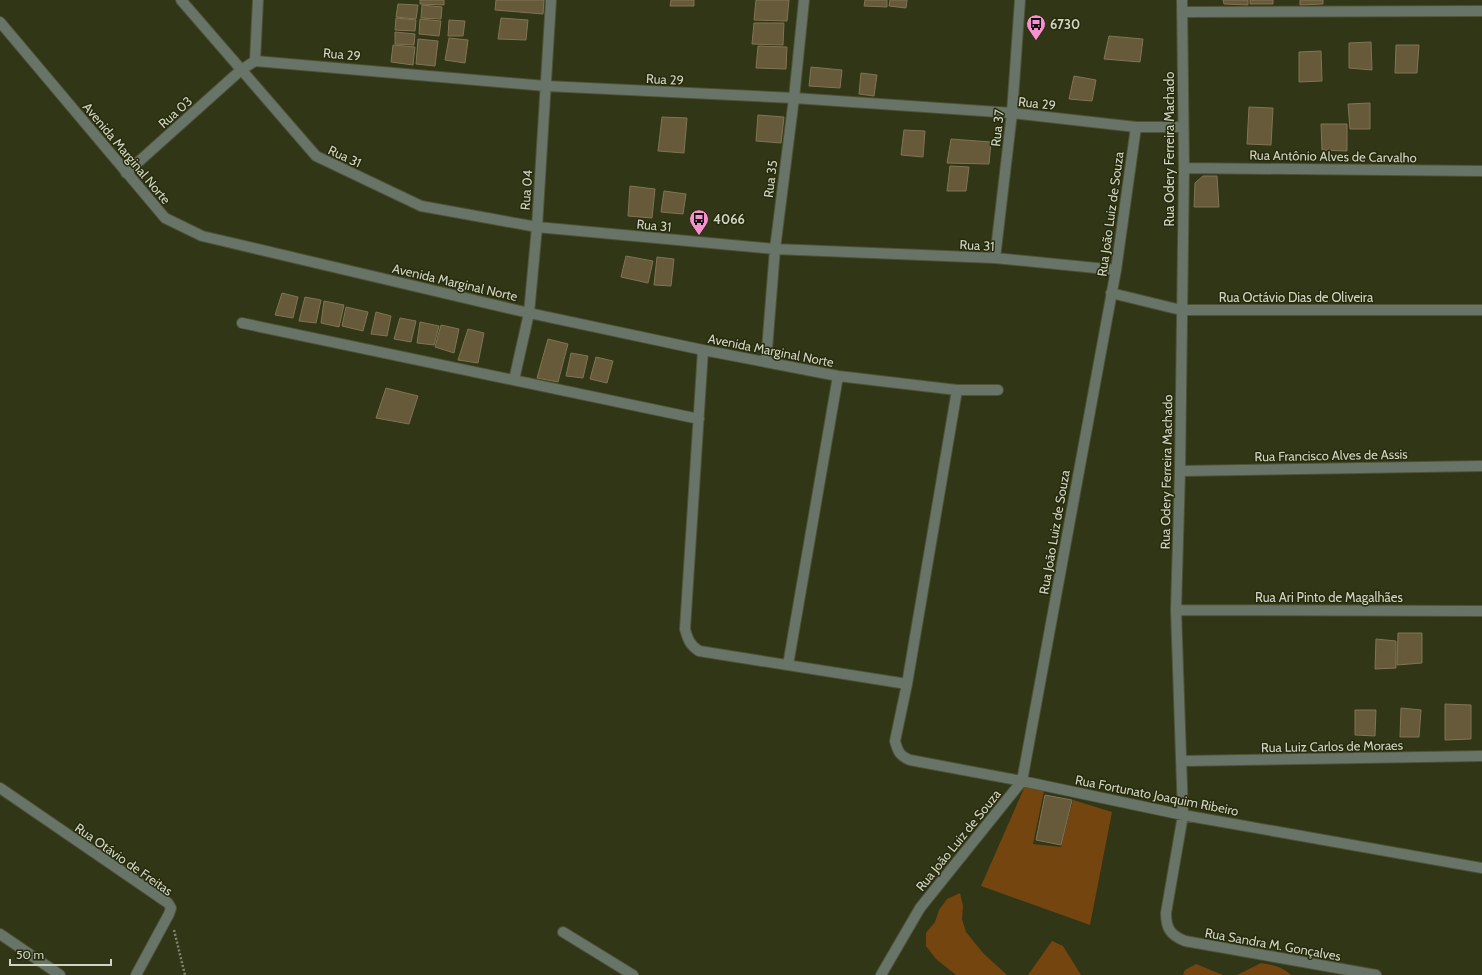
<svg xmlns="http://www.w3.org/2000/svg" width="1482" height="975" viewBox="0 0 1482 975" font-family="Cabin,sans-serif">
	<rect width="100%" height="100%" fill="#313617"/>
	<path fill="#754510" d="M1025 786 1044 791 1033 844 1061 847 1073 800 1112 812 1090 925 981 886Z
		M960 893 963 906 962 919 966 932 983 953 1007 975H956L936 959 926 946V933L935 922 939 910 947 899Z
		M1052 941 1063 946 1081 975H1028Z
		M1261 963C1272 965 1282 966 1291 975H1183L1185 970 1196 964 1223 975H1237Z"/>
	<path fill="#665a3a" stroke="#807454" d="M420 0H444V5L420 4Z
		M496 0H544L543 14 495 10Z
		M671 0H694V6H670Z
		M756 0H789L787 21 754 20Z
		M865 0H887V7L864 6Z
		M890 0H907L906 8 889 6Z
		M1223 0H1248V5L1224 4Z
		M1250 0H1273V4H1250Z
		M1300 0H1323V4L1300 5Z
		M398 4 418 5 416 19 396 17Z
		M422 5 442 7 441 19 421 18Z
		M396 18 416 20 415 31 395 30Z
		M501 18 528 20 526 40 498 39Z
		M420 19 441 21 439 36 419 34Z
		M449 20 465 21 463 36H448Z
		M754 23H784L783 45 752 44Z
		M395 32 415 34 414 45 395 44Z
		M1109 36 1143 39 1140 62 1104 59Z
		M449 38 468 40 465 63 445 60Z
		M418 39 438 41 435 66 416 64Z
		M1371 42 1372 70 1349 68V43Z
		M393 45 415 47 413 65 391 62Z
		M1396 45H1419L1417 73H1395Z
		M758 46 787 47 786 69 756 68Z
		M1321 51 1322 81 1299 82V52Z
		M811 67 842 70 840 88 809 86Z
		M861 73 877 75 874 96 859 94Z
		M1074 76 1096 80 1092 101 1069 99Z
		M1370 103V129H1350L1348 104Z
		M1249 107 1273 108 1271 145 1247 144Z
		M758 115 784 117 781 143 756 141Z
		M662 117 687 118 684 153 658 151Z
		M1321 124H1347V151L1322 150Z
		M904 130 925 131 923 157 901 155Z
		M951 139 991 142 989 164 947 163Z
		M950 166 969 167 966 191H947Z
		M1203 176H1217L1219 207H1194L1195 183Z
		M630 186 655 189 652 218 628 216Z
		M664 191 686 194 683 214 661 212Z
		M626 256 653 261 648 283 621 277Z
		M657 257 674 259 671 286 654 285Z
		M282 293 298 297 293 318 275 315Z
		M305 297 321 300 316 323 299 321Z
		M324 301 344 305 339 327 321 323Z
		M346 307 368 312 363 331 342 326Z
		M376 312 391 316 387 336 371 334Z
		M400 318 416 321 411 342 394 339Z
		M420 322 439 326 434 345 417 343Z
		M441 325 459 329 454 353 435 347Z
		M468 329 484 333 478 363 458 360Z
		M548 339 568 344 558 382 537 378Z
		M571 353 588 356 583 378 566 376Z
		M596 357 613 361 607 383 590 379Z
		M386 388 418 396 409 424 376 418Z
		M1398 633H1422V663L1397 665Z
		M1376 639 1396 641V668L1375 669Z
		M1445 704 1471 705V739L1445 740Z
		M1401 708 1421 710 1419 737H1400Z
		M1355 710H1376L1375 736 1355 735Z
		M1045 795 1072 800 1061 845 1036 840Z"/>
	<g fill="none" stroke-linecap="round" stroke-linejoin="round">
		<g stroke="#4e5236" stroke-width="12">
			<path id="minor" d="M181 0 316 156 421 206 537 227 775 249 995 258 1116 270
				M1182 0 1184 168 1180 471 1176 610 1183 815 1166 913C1166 928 1170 935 1185 941L1376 975
				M1182 12 1482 11
				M0 22 165 218 202 236 529 313 703 350 838 376 957 390H998
				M255 61 258 0
				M1184 168 1482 171
				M126 173 241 70 255 61 546 86 794 98 1012 113 1136 127H1183
				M995 258 1012 113 1020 0
				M1111 293 1181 310H1482
				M242 323 699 419
				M703 350 685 629C688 640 690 645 699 651L907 684
				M766 362 775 249 794 98 804 0
				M514 380 529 313 537 227 551 0
				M957 390 907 684 895 741C898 752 900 756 910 760L1022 781 1183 815 1482 868
				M1180 471 1482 466
				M1176 610 1482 611
				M788 665 838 376
				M1182 761 1482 756
				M0 788 168 903 171 908 169 914 136 975
				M563 932 633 975
				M0 934 60 975
				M881 975 920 908 1022 781 1116 270 1136 127"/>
		</g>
		<path stroke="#81856d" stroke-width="2.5" stroke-dasharray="2 2" stroke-linecap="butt" d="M174 930 185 975"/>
		<use href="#minor" stroke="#697468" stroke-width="10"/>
	</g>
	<defs>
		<g id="bus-pin" transform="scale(1)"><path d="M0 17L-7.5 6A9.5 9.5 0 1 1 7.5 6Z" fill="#f690cf" stroke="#272b0d"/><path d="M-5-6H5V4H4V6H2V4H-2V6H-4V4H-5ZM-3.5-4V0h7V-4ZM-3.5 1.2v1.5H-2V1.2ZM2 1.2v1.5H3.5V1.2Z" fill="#111"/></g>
	</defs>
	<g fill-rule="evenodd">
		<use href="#bus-pin" x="1036" y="24"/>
		<use href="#bus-pin" x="699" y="219"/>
	</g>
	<g text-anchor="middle" stroke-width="3" stroke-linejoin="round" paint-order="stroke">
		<g font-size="13" font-weight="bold" fill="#d0d4c2" stroke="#272b0d" text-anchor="start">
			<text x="1050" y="29">6730</text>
			<text x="713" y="224">4066</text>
		</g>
		<g font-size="13" fill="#d0d4c2" stroke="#272b0d">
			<text transform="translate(342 54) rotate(5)" y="5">Rua 29</text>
			<text transform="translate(665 79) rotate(3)" y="5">Rua 29</text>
			<text transform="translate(1037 103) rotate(6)" y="5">Rua 29</text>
			<text transform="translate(175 112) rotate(-42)" y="5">Rua 03</text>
			<text transform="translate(997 128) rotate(-84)" y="5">Rua 37</text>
			<text transform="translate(1169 149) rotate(-90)" y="5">Rua Odery Ferreira Machado</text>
			<text transform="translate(127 153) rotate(50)" y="5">Avenida Marginal Norte</text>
			<text transform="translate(345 156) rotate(25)" y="5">Rua 31</text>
			<text transform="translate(1333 156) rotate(1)" y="5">Rua Antônio Alves de Carvalho</text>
			<text transform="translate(770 179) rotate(-83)" y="5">Rua 35</text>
			<text transform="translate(526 190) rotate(-86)" y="5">Rua 04</text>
			<text transform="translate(1110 214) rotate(-82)" y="5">Rua João Luiz de Souza</text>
			<text transform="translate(654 225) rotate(5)" y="5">Rua 31</text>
			<text transform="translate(977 245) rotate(3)" y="5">Rua 31</text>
			<text transform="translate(455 282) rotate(13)" y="5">Avenida Marginal Norte</text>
			<text x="1296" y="302">Rua Octávio Dias de Oliveira</text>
			<text transform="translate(771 350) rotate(11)" y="5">Avenida Marginal Norte</text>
			<text transform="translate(1331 455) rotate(-1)" y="5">Rua Francisco Alves de Assis</text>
			<text transform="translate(1166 472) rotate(-89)" y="5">Rua Odery Ferreira Machado</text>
			<text transform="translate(1054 532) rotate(-80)" y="5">Rua João Luiz de Souza</text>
			<text x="1329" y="602">Rua Ari Pinto de Magalhães</text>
			<text transform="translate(1332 746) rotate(-1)" y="5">Rua Luiz Carlos de Moraes</text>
			<text transform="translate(1157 795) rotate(11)" y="5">Rua Fortunato Joaquim Ribeiro</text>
			<text transform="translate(958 840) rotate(-51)" y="5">Rua João Luiz de Souza</text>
			<text transform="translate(124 859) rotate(35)" y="5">Rua Otávio de Freitas</text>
			<text transform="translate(1273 944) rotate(10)" y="5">Rua Sandra M. Gonçalves</text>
		</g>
	</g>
	<path d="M10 959v6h101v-6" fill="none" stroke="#d0d4c2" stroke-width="2"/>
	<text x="16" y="959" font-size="12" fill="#d0d4c2" stroke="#272b0d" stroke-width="3" paint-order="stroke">50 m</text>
</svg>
